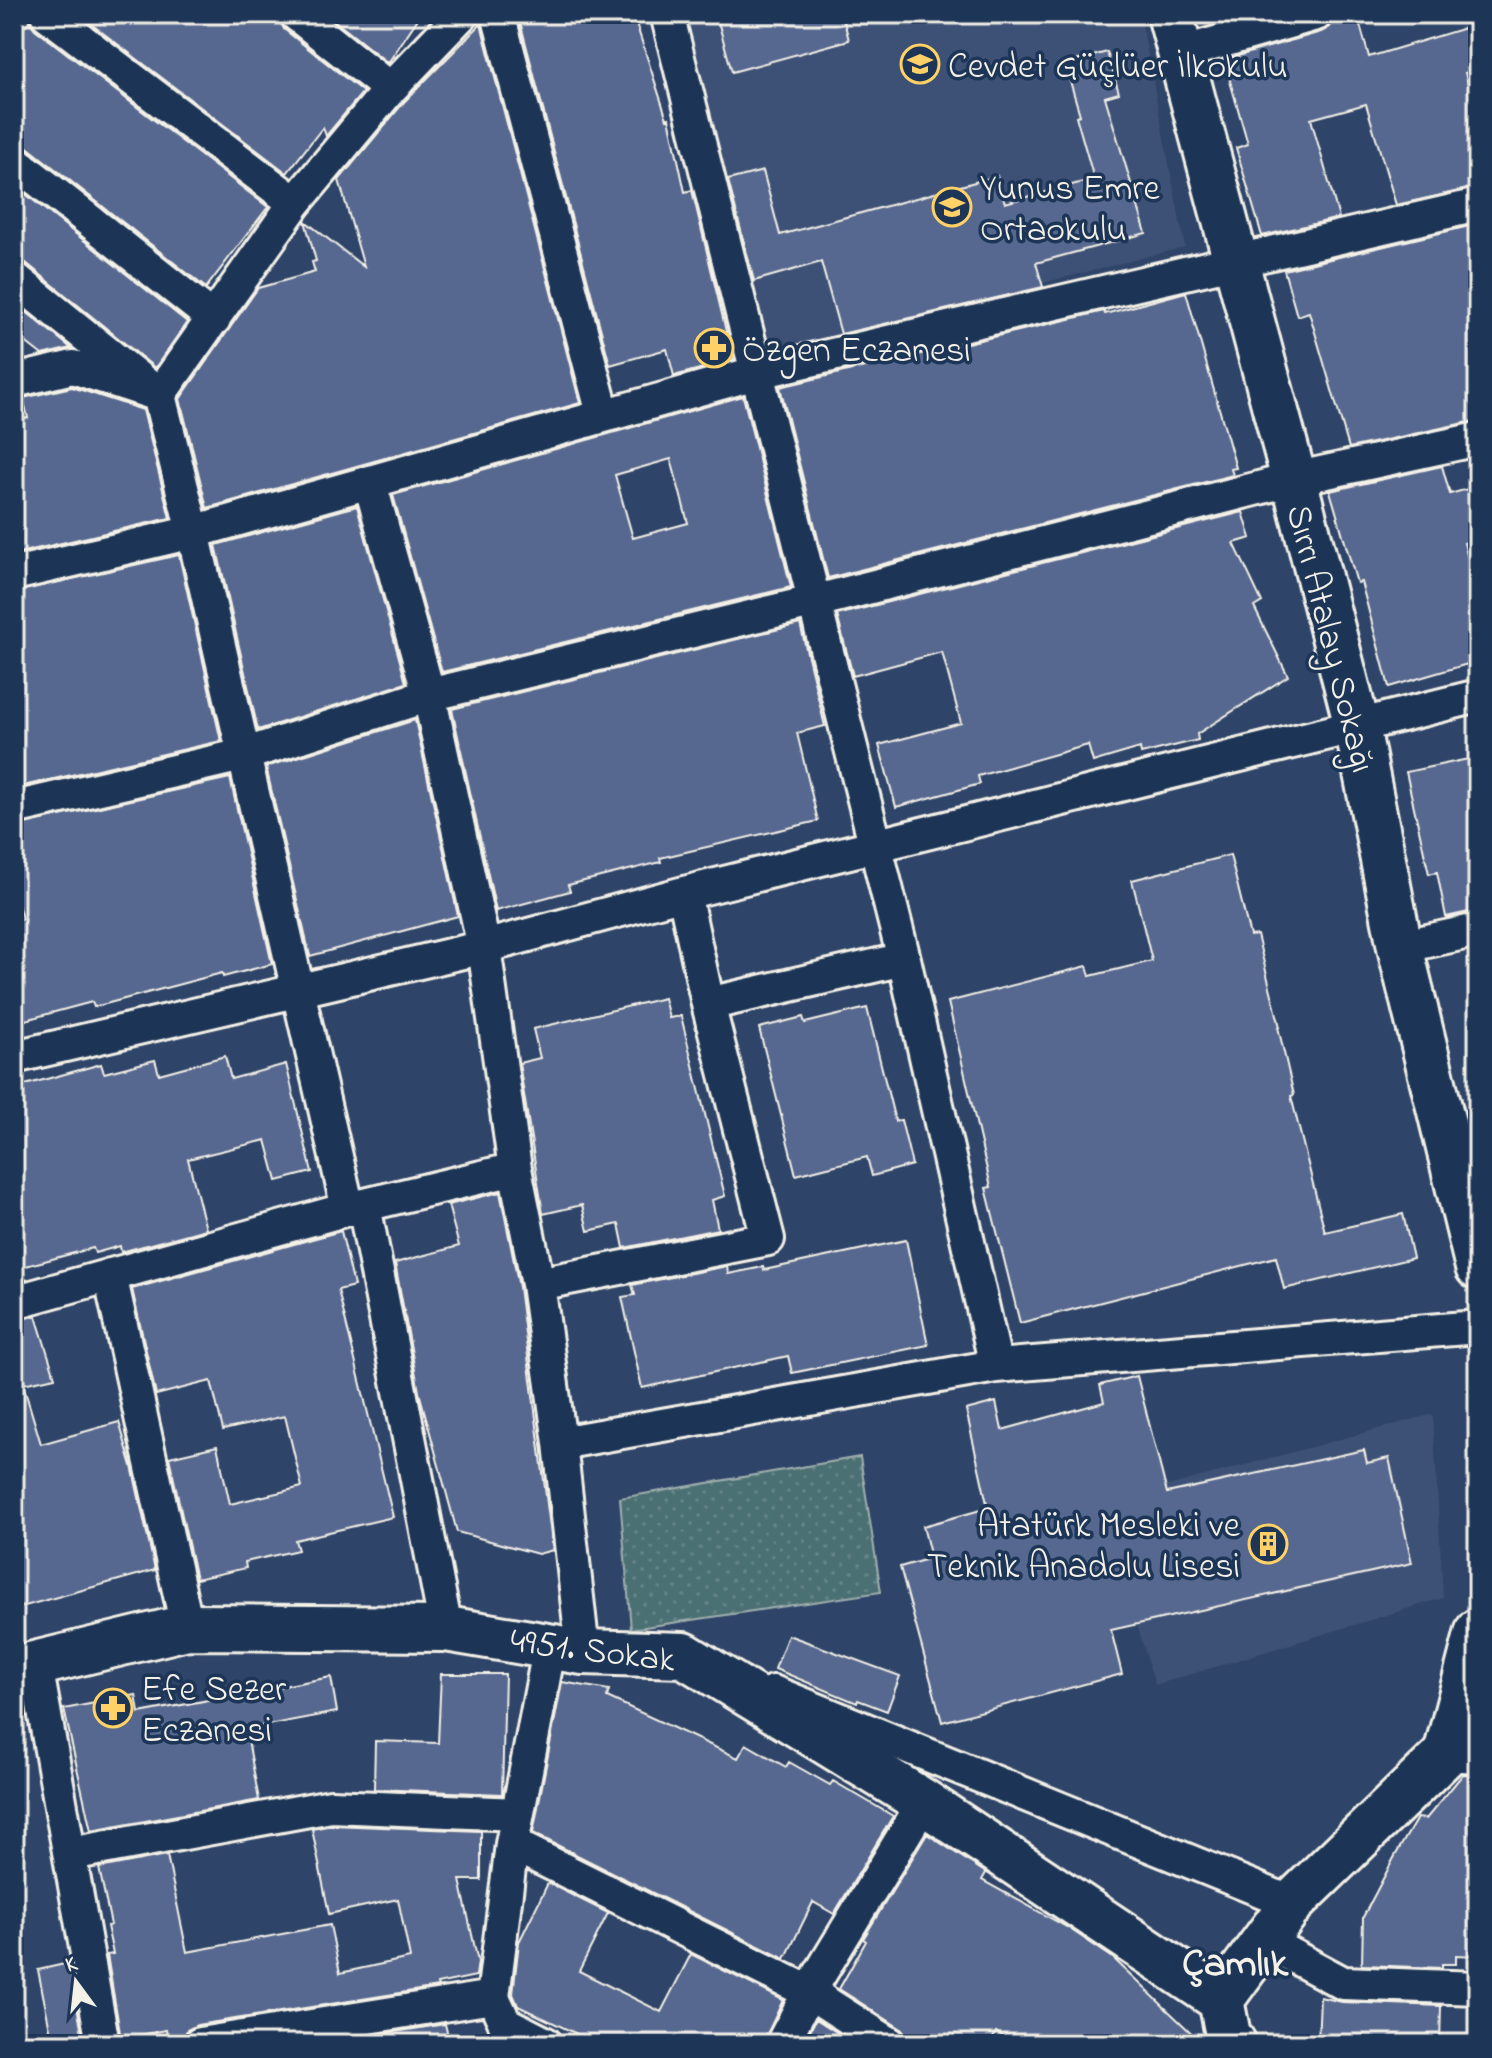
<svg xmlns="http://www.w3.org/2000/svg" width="1492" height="2058" viewBox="0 0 1492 2058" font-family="'Indie Flower',sans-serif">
	<defs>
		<pattern id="grass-dots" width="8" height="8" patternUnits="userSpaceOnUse" patternTransform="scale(2)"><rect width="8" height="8" fill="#4c7073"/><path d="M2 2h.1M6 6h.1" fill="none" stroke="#668587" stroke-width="1.8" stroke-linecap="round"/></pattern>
	</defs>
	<rect width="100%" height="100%" fill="#2e4468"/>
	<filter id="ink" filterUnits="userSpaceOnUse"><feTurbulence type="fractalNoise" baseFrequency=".0125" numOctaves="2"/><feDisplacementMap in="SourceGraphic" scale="16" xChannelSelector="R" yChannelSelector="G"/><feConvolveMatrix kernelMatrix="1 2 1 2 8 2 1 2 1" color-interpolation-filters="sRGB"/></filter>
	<g filter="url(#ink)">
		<path fill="#3e5176" d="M678 14H1140L1185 247 763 354Z
			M1433 1414 1443 1598 1155 1685 1101 1504Z"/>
		<path fill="url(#grass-dots)" stroke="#a0b0ae" stroke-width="2" d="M860 1457 881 1592 631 1629 620 1498Z"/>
		<path fill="#57678f" stroke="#f4f1e8" stroke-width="2" fill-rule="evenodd" d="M78 14H277L284 29 363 92 326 136 323 127 287 173Z
			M326 14H421L388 63Z
			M518 14H633L667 119 669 118 685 192 692 190 733 360 674 376 667 349 610 365Z
			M716 14H842L849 40 732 72Z
			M1334 14H1357L1369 57 1478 24V69L1465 73 1478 117V187L1396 205 1366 104 1311 119 1339 218 1262 236 1236 148 1248 144 1224 60 1321 32 1330 27Z
			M29 21 35 29 268 207 206 288 26 146 14 142V40Z
			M481 24 580 403 207 508 180 399 258 288 315 272 312 262 316 261 305 221 364 267 339 180 404 102Z
			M1107 52 1119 93 1105 97 1146 233 1036 263 1043 287 841 334 821 262 754 281 728 180 763 171 780 235 997 176 1005 203 1094 179 1076 116 1080 115 1065 64Z
			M14 185 187 322 155 368 26 263 14 259Z
			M1478 224V420L1349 448 1309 312 1297 316 1284 270Z
			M1186 292 1236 468 1231 469 1233 475 828 578 780 387 1104 311 1105 314Z
			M14 302 71 348 42 355 14 333Z
			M72 387 143 410 170 518 14 554V420L28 418 23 398Z
			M743 396 791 587 442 672 393 495ZM671 459 688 523 633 538 615 475Z
			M1442 466 1450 494 1478 486V539L1464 543 1478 597V661L1389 687 1361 582 1357 583 1330 491Z
			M357 506 406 683 258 730 216 545Z
			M1243 512 1251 538 1234 543 1262 602 1254 607 1288 676 1197 734 1198 740 1141 754 1140 748 1093 762 1088 745 978 776 980 784 896 807 879 745 961 723 942 652 853 676 837 615Z
			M179 555 221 741 14 788V592Z
			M800 624 825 726 797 733 818 821 660 858 661 862 568 885 570 891 496 911 452 709Z
			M415 720 458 916 310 956 266 767Z
			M1478 757V910L1446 917 1437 872 1429 874 1406 772Z
			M230 778 272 964 223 977 222 973 94 1007 92 1002 14 1023V921L22 919 14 889V826Z
			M1230 855 1250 936 1257 935 1280 1027H1278L1294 1095 1291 1096 1325 1232 1403 1214 1413 1258 1284 1289 1276 1257 1020 1323 986 1188 991 1187 948 1002 1087 966 1090 976 1152 961 1132 880Z
			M664 998 669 1018 681 1016 725 1196 712 1200 718 1229 624 1248 619 1224 588 1231 582 1205 543 1214 519 1063 540 1058 533 1029Z
			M867 1008 895 1121 901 1120 912 1165 872 1176 867 1157 796 1175 759 1028 803 1017 805 1023Z
			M225 1056 231 1079 286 1064 312 1172 277 1181 266 1140 188 1159 206 1229 121 1252 120 1246 95 1253 93 1248 22 1267 25 1279 14 1282V1088L101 1064 104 1073 155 1060 159 1074Z
			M500 1192 519 1287 553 1550 538 1554 457 1532 419 1392 395 1263 459 1246 448 1205Z
			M341 1231 354 1286 338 1290 393 1517 295 1540 298 1550 245 1562 246 1568 196 1579 169 1457 217 1446 230 1504 302 1487 285 1416 223 1430 211 1381 156 1395 132 1289Z
			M906 1240 928 1345 792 1373 788 1356 642 1388 622 1297 635 1295 632 1285 727 1266 728 1274 763 1267 764 1270Z
			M36 1316 55 1377 23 1384 41 1444 119 1422 132 1466 155 1570 14 1609V1320Z
			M1137 1376 1167 1493 1364 1450 1367 1463 1389 1458 1412 1563 1111 1630 1122 1674 942 1722 900 1567 931 1558 923 1526 988 1508 966 1410 996 1402 1002 1430 1104 1402 1100 1385Z
			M788 1635 900 1676 887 1711 858 1700 857 1703 775 1669Z
			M441 1674H505L502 1794 374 1789 375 1741 438 1743Z
			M331 1677 337 1712 246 1729 259 1800 91 1831 64 1709 136 1695 139 1713Z
			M562 1682 609 1690 607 1697 738 1758 746 1744 786 1767 789 1762 830 1785 833 1781 893 1816 834 1914 813 1902 785 1959 533 1833Z
			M1463 1774 1478 1775V1956L1456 1955V1964H1442V1968L1362 1965 1363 1917 1395 1856 1417 1818 1426 1819Z
			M332 1825 481 1831V1880H460L478 1962 476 1976 437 1984 438 1987 197 2025 187 2030 181 2044H168L166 2030 121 2039 107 1955 113 1954 107 1926 111 1925 99 1868 167 1855 187 1952 330 1925 340 1973 410 1958 398 1899 329 1914 312 1829Z
			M927 1834 986 1873 982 1880 1070 1929 1113 1958 1203 2044H1016L996 2032 990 2044H909L906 2035 900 2028 839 1989 866 1941 863 1939Z
			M548 1883 608 1913 579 1971 661 2012 691 1954 783 2000 763 2044H598L518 2006 513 1994 519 1942Z
			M69 1963 84 2044H53L38 1970Z
			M1320 1997 1342 2002 1441 2006 1440 2044H1318Z
			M816 2019 855 2044H803Z
			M445 2024 450 2044H320Z"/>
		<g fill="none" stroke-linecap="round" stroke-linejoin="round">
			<g stroke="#f4f1e8" stroke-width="38">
				<path id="street" d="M47 14 295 203
					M296 14 390 89
					M498 14 603 414
					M667 14 904 959 996 1366
					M1181 53 1316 14
					M14 161 214 319
					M14 278 159 395 193 532 348 1209
					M14 381 73 367 159 395 295 203 390 89 462 14
					M14 574 193 532 759 372 1478 205
					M14 808 243 755 429 695 816 601 1294 479 1478 439
					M684 893 708 1004 904 959
					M1400 947 1478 930
					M14 1057 484 947 684 893 1478 696
					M515 1169 538 1284 560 1443 583 1652
					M364 1205 446 1629
					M110 1275 187 1627
					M538 1284 768 1239 708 1004
					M14 1302 348 1209 515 1169 484 947 429 695 370 483
					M560 1443 996 1366 1478 1327
					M36 1665 103 2044
					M773 1692 1292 1903
					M1446 1754 1478 1756
					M512 1844 809 1992 890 2044
					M70 1854 331 1806 517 1814
					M1263 1940 1343 1983 1478 1988
					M200 2044 493 1997
					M546 2044 505 2023 493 1997 512 1844 550 1645
					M782 2044 809 1992 924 1802"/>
			</g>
			<g stroke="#f4f1e8" stroke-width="50">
				<path id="secondary" d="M1170 14 1294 479 1357 726 1400 947 1478 1267
					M14 1669 187 1627 446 1629 583 1652 684 1655 924 1802 1221 2000
					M1234 2044 1228 2035 1221 2000 1292 1903 1446 1754 1478 1631"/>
			</g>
			<use href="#street" stroke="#1d3557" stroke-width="32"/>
			<use href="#secondary" stroke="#1d3557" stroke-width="44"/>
		</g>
	</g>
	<defs>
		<g id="school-ring" transform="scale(2)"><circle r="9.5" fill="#1d3557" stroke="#ffd166" stroke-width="1.5"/><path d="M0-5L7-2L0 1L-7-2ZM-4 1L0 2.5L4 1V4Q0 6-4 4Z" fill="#ffd166"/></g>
		<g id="pharmacy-ring" transform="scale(2)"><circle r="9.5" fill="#1d3557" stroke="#ffd166" stroke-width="1.5"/><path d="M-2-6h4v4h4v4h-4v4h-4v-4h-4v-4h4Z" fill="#ffd166"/></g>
		<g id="building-ring" transform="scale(2)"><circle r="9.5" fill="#1d3557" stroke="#ffd166" stroke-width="1.5"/><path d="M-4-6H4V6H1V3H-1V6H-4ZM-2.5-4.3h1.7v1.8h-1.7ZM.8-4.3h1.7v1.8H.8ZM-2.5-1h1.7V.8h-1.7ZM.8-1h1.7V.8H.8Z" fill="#ffd166"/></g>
	</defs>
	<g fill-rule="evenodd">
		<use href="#school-ring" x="920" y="64"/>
		<use href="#school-ring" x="952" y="207"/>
		<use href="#pharmacy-ring" x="714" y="348"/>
		<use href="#building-ring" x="1268" y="1544"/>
		<use href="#pharmacy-ring" x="113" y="1708"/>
	</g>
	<g text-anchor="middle" stroke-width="7" stroke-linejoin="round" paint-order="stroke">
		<g font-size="36" fill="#f4f1e8" stroke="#1d3557" text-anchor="start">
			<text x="948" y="77">Cevdet Güçlüer İlkokulu</text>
			<text x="980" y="199">Yunus Emre<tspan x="980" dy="41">Ortaokulu</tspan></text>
			<text x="742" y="361">Özgen Eczanesi</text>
			<text x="1240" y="1536" text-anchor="end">Atatürk Mesleki ve<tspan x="1240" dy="41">Teknik Anadolu Lisesi</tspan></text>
			<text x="141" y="1700">Efe Sezer<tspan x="141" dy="41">Eczanesi</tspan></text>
		</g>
		<g font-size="36" fill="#f4f1e8" stroke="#1d3557">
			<text transform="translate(1333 638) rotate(76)" y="13">Sırrı Atalay Sokağı</text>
			<text transform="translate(593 1648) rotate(7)" y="13">4951. Sokak</text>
		</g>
		<g font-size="40" font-weight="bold" fill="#f4f1e8" stroke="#1d3557">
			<text x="1235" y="1975">Çamlık</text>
		</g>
	</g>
	<rect width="1492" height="2058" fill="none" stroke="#1d3557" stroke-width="48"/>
	<rect x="24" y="24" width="1444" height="2010" fill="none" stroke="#f4f1e8" stroke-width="3" filter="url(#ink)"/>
	<g transform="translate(76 1982) rotate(345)" stroke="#1d3557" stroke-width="6" paint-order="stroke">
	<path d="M0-6L14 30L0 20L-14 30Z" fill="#f4f1e8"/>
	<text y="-12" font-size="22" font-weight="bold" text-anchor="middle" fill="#f4f1e8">K</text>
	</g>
</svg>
